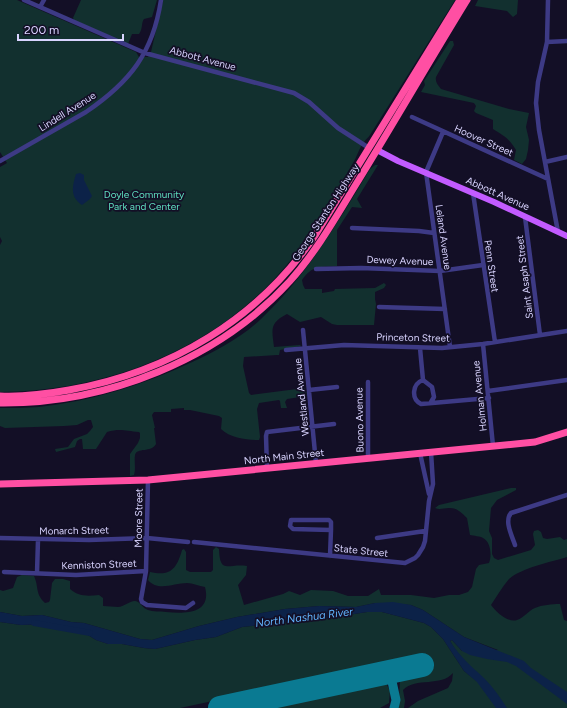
<svg xmlns="http://www.w3.org/2000/svg" width="567" height="708" viewBox="0 0 567 708" font-family="Figtree,sans-serif">
	<rect width="100%" height="100%" fill="#130f26"/>
	<path fill="#12302f" d="M0 0H17L136 52 139 57H148L151 52 163 0H455L370 135C368 138 366 139 364 142 359 148 357 157 353 163 336 192 319 221 300 248 231 343 115 391 0 392V245L2 241 0 237V167L7 163 0 152Z
		M81 0H157L152 17 144 19C141 23 143 29 139 34H132L128 44 74 20 73 18Z
		M478 0H518L517 14 513 17 507 11 475 6Z
		M450 41H453L454 45 436 77C435 82 438 85 441 89L509 109 529 113 526 127 529 140 528 150 526 159 522 164 514 160 516 150C509 138 504 136 493 129V120L476 113 474 111 476 106 474 103 421 92 425 85 424 81Z
		M375 165H378L357 199 362 208 352 207 337 230V266C321 267 312 265 302 280L303 285 305 289H322V293L334 291 335 289 375 288 384 283 386 285 384 288 375 292V299L376 304 374 325H337L332 324 321 317 300 322 287 314C269 323 272 330 274 347L300 345 301 346 280 350 279 355H277L244 357 243 366 249 393 251 395 305 388 307 396 287 399 285 402 287 408H281L280 401 279 400 259 403 257 409 260 437 259 440C247 440 230 438 221 429L222 418 219 416 190 410H184V408L171 409V412H154L152 415 155 428H154L156 444C151 453 137 447 135 455 134 462 136 468 134 475L130 476V454L138 443 140 438V433L139 432C126 431 120 428 107 432L96 449H83L82 439H80L77 441 75 447 56 452 55 449 68 447 74 439 87 434 90 431 93 427 91 420H88L77 425 64 426 5 428 0 426V408C13 408 26 408 39 407 92 401 143 385 190 363 216 351 241 338 262 318 307 275 338 222 370 169Z
		M511 488H516V490L497 500 491 508 489 531 492 538V554L494 558 498 560 531 550 535 545 533 534 534 531 538 530 541 532 543 538 547 539 560 537 564 540 567 539V557C551 562 521 568 509 579 502 587 497 596 491 605 496 612 508 623 517 620 524 618 529 610 535 608 542 605 552 604 560 604L564 620 567 621V708H408L418 701 448 688 452 681 453 673C441 687 416 677 403 690L405 701 404 708H398L399 704 400 678 424 673 420 657 180 708H0V622L21 625 49 624 63 626 71 630H80L96 640 108 644H122L144 648 155 649 195 640 216 637 242 627 277 623 316 620 367 612H382L424 623 431 627 443 639 464 671 478 682 477 673C467 664 457 654 450 641L452 640 462 651 498 650 464 637 423 610 411 605 375 603 356 607 319 606 285 609 237 617 199 626 152 640 140 639 84 623 71 622 42 615 22 616 0 612V590L3 591 13 588 17 577 22 575 34 576C39 587 35 594 45 603L49 602 50 600 52 583 55 579H63L70 581V589C79 597 88 596 99 595L103 598V606C108 606 113 607 118 607 124 607 129 601 135 601 141 602 142 608 148 610 153 612 160 611 166 612 185 614 212 614 205 587 199 586 193 583 187 583 174 583 158 592 148 580L150 572C171 577 177 568 182 550L184 549 186 552V570L190 572H211L213 570V550L216 547 219 549C220 575 228 563 247 566L246 575 238 585 244 605 283 594 289 591 300 595 311 590 333 591 348 596H368L379 589 381 595H411L434 598 449 595H459L468 592 472 587 476 569 479 565 489 563C492 556 491 542 483 538 480 536 474 536 470 535L467 518C462 513 456 507 449 508 443 508 440 510 435 508L439 505Z
		M385 681 390 691 389 703 380 708H259Z"/>
	<path fill="#0c2248" d="M80 173 84 175V180L92 196 90 199 82 205C70 197 72 187 76 174Z
		M393 602 411 605 423 610 464 637 524 661 531 668 567 692V704L516 666 507 662 487 659 470 655 462 651 452 640 450 641C460 657 471 666 484 678 493 687 500 697 507 708H496L477 682 464 671 443 639 431 627 424 623 382 612H367L316 620 277 623 242 627 216 637 195 640 155 649 144 648 122 644H108L96 640 80 630H71L63 626 49 624 21 625 0 622V612L22 616 42 615 71 622 84 623 140 639 152 640 199 626 237 617 285 609 319 606 356 607 375 603Z"/>
	<g fill="none" stroke-linecap="round" stroke-linejoin="round">
		<path stroke="#0c2248" stroke-width="6" d="M34 623 90 633"/>
		<path stroke="#0a7a92" stroke-width="9" d="M390 672 396 700 394 708"/>
		<path stroke="#0a7a92" stroke-width="24" d="M220 708 422 665"/>
		<path stroke="#3d3a85" stroke-width="4.5" d="M24 0 145 53 294 93 309 102 338 128 369 148
			M548 0 547 42 538 82 536 103 539 130 558 232
			M40 7 44 0
			M547 42 567 41
			M412 117 548 179
			M443 132 426 172 450 347
			M0 161 86 112C130 82 153 53 161 0
			M545 162 567 157
			M473 193 495 342
			M525 217 540 335
			M352 228 419 231 434 233
			M316 269 361 268 440 271 483 265
			M379 307 445 309
			M303 330 316 463
			M483 344 493 446
			M420 348 423 380
			M286 350 344 345 442 348 483 344 567 331
			M368 382V458
			M309 390 337 387
			M488 391 567 380
			M431 402 434 397 432 387 423 380C412 384 411 399 421 404L489 398
			M420 453 429 494
			M267 468 266 436 267 432 334 424
			M148 480 146 571 141 599 142 602 147 605 186 608 193 603
			M0 538 89 540 147 538 188 542
			M377 538 425 531
			M194 542 405 563 415 558 418 555 423 547 425 541 429 501 433 484 431 452
			M515 545C512 536 504 521 511 513L567 495
			M330 556 331 530 293 529 290 526 291 520H329L331 522V530
			M4 572 76 575 146 571
			M37 573 38 540"/>
		<path stroke="#c25bff" stroke-width="6" d="M377 150 398 161 494 202 567 236"/>
		<path stroke="#ff4fa3" stroke-width="7" d="M0 396C23 397 47 394 69 390 170 372 259 319 316 234L460 0
			M0 403C106 404 218 360 290 281 317 251 337 215 358 181 395 121 430 60 467 0
			M0 484 148 480 535 442 567 432"/>
	</g>
	<g text-anchor="middle" stroke-width="3.5" stroke-linejoin="round" paint-order="stroke">
		<g font-size="10" fill="#d9d4ff" stroke="#130f26">
			<text transform="translate(203 58) rotate(15)" y="4">Abbott Avenue</text>
			<text transform="translate(67 111) rotate(-32)" y="4">Lindell Avenue</text>
			<text transform="translate(484 140) rotate(24)" y="4">Hoover Street</text>
			<text transform="translate(498 193) rotate(24)" y="4">Abbott Avenue</text>
			<text transform="translate(325 212) rotate(-57)" y="4">George Stanton Highway</text>
			<text transform="translate(444 237) rotate(82)" y="4">Leland Avenue</text>
			<text transform="translate(400 260) rotate(2)" y="4">Dewey Avenue</text>
			<text transform="translate(492 266) rotate(82)" y="4">Penn Street</text>
			<text transform="translate(524 277) rotate(-97)" y="4">Saint Asaph Street</text>
			<text transform="translate(413 337) rotate(1)" y="4">Princeton Street</text>
			<text transform="translate(479 396) rotate(-96)" y="4">Holman Avenue</text>
			<text transform="translate(301 397) rotate(-96)" y="4">Westland Avenue</text>
			<text transform="translate(359 420) rotate(-91)" y="4">Buono Avenue</text>
			<text transform="translate(284 456) rotate(-6)" y="4">North Main Street</text>
			<text transform="translate(138 518) rotate(-89)" y="4">Moore Street</text>
			<text transform="translate(74 530) rotate(-1)" y="4">Monarch Street</text>
			<text transform="translate(361 550) rotate(6)" y="4">State Street</text>
			<text transform="translate(99 564) rotate(-2)" y="4">Kenniston Street</text>
		</g>
		<g font-size="10" fill="#5fe0c0" stroke="#130f26">
			<text x="144" y="198">Doyle Community<tspan x="144" dy="12">Park and Center</tspan></text>
		</g>
		<g font-size="11" font-style="italic" fill="#62b6ff" stroke="#130f26">
			<text transform="translate(304 617) rotate(-7)" y="4">North Nashua River</text>
		</g>
	</g>
	<path d="M18 34v6h105v-6" fill="none" stroke="#d9d4ff" stroke-width="2"/>
	<text x="24" y="34" font-size="12" fill="#d9d4ff" stroke="#130f26" stroke-width="3" paint-order="stroke">200 m</text>
</svg>
